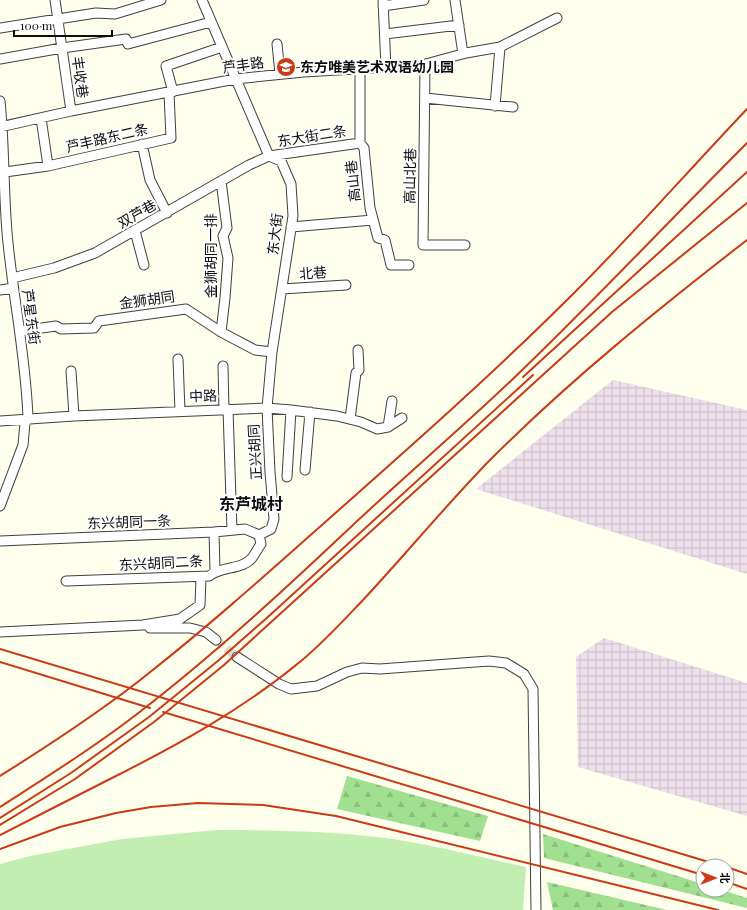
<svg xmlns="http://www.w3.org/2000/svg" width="747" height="910" viewBox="0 0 747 910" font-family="'Playfair Display','Noto Sans SC',serif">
	<defs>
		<pattern id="industrial-grid" width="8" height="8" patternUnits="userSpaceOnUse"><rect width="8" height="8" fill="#ede0eb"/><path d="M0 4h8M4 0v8" fill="none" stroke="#cabfc8"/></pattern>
		<pattern id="forest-firs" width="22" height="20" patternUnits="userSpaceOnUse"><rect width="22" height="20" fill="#a0e090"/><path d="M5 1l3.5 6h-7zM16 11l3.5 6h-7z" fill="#89bf7b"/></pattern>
	</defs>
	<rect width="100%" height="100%" fill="#feffed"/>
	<path fill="url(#industrial-grid)" d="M613 380 747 410V574L476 489Z
		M604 638 747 683V816L578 767 576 657Z"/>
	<path fill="#c3eeb2" d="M216 830C273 830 330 831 386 838 433 845 480 857 526 867L523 910H0V864L30 856 122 839Z"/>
	<path fill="url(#forest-firs)" d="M347 776 488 816 480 841 337 809Z
		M543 834 703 884V890H722L747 898V908L544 858Z
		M547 882 667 910H553Z"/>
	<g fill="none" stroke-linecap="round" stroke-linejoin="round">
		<path stroke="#dadbcb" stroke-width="9" stroke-dasharray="9 4.5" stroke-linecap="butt" d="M216 640 237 657"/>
		<g stroke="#404040" stroke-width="11">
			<path id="minor" d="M55 0 71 111
				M202 0 269 156 281 161 291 184 293 216 272 352 267 408 270 472 274 519 271 529 259 535
				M383 0 386 68
				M455 0 463 54
				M383 6 424 0
				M0 28 96 13 115 14 161 0
				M385 34 459 25
				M277 44 280 74
				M0 59 62 48 126 39 128 44 211 22
				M425 64 423 245H465
				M360 69V143L364 148 370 208 378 238 385 240 391 265H409
				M173 92 166 66 222 47
				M425 98 513 107
				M0 101C5 148 3 196 8 243 14 302 26 359 28 418L25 423 23 445 0 506
				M495 106 500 47
				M41 118 48 166
				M0 127 71 111 235 79 304 72 422 65 466 53 500 47 557 18
				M142 144 150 180 167 213
				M5 172 48 166 171 138 169 93
				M221 181 227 228 223 236 228 258 225 298 221 332
				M291 227 373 220
				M135 231 144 265
				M12 278 54 268 95 253 249 165 269 156 360 143
				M282 289 346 285
				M0 290 13 288
				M20 331 56 326 61 329 94 328 99 321 186 309 221 332 255 350 272 352
				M178 359 180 411
				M223 366 224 410
				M71 371 74 416
				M228 409 232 530
				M350 419 356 373 359 370 358 350
				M0 421 74 416 267 408 291 410 337 416 361 422 377 429 388 427 402 418
				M388 427 392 401
				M305 470 310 412
				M287 477 291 410
				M214 532 215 571
				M0 541 214 532 245 529 259 535
				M66 581 209 576C221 566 242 570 252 558 255 554 258 548 261 544L259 535
				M150 628H190L206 632 216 640
				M0 632 143 625 180 619 200 605 201 577
				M237 657 279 684 291 689 317 686 347 672 362 668 380 669 489 661 506 663 524 674 533 689 536 910"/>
		</g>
		<use href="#minor" stroke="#fff" stroke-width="9"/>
		<path stroke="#cc3916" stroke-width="2" d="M523 377 747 172
			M0 649 722 866
			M0 662 150 708
			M163 712 703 875
			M0 776C51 744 102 711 149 673 206 628 260 580 314 532 402 454 491 376 574 293 634 233 689 170 747 109
			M0 807C48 776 96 746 141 711 216 653 285 589 353 525 407 474 463 427 517 375 595 300 670 220 747 143
			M0 818 71 773 149 717 219 660 269 616 533 375
			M0 825 75 779 154 722 224 665 612 312 747 203
			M0 835C36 817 72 798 108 780 176 746 242 710 301 661 323 643 343 621 363 600 406 554 446 505 490 460 570 380 658 309 747 240
			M0 849 60 827 116 813 151 807 198 803 263 805 336 816 718 910
			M727 867 747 874
			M727 882 747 889"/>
	</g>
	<defs>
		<g id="school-disc" transform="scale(1)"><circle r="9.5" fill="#cc3916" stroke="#fff"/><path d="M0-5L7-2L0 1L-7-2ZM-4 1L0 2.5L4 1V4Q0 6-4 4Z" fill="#fff"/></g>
	</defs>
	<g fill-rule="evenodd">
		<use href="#school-disc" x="286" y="67"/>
	</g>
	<g text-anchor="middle" stroke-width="4" stroke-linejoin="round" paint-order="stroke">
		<g font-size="14" fill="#0d0d0d" stroke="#fff">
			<text transform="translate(243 65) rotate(-8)" y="5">芦丰路</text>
			<text transform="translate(80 77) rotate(82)" y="5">丰收巷</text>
			<text transform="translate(312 136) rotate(-9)" y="5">东大街二条</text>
			<text transform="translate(107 138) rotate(-13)" y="5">芦丰路东二条</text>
			<text transform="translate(410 176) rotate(-89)" y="5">高山北巷</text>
			<text transform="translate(353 181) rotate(-96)" y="5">高山巷</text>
			<text transform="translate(137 214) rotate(-30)" y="5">双芦巷</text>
			<text transform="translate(275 234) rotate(-83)" y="5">东大街</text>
			<text transform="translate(211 256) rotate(-90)" y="5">金狮胡同一排</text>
			<text transform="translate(313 273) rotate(-4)" y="5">北巷</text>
			<text transform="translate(147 300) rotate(-8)" y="5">金狮胡同</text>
			<text transform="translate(31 317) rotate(82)" y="5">芦星东街</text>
			<text transform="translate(203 396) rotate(-2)" y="5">中路</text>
			<text transform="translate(255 452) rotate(-93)" y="5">正兴胡同</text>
			<text transform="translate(129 522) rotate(-2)" y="5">东兴胡同一条</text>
			<text transform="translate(161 563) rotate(-3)" y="5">东兴胡同二条</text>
		</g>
		<g font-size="14" font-weight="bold" fill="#0d0d0d" stroke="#fff" text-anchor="start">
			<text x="300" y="72">东方唯美艺术双语幼儿园</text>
		</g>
		<g font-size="16" font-weight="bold" fill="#0d0d0d" stroke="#fff">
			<text x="251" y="510">东芦城村</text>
		</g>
	</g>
	<g transform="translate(715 878) rotate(90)"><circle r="19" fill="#ffffff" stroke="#9e9e9e"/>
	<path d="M0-3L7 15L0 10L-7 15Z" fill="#cc3916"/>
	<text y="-6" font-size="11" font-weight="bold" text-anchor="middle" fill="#0d0d0d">北</text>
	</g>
	<path d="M14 30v6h98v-6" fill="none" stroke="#0d0d0d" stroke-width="2"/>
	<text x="20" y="30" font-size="12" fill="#0d0d0d" stroke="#ffffff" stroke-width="3" paint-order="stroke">100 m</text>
</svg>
